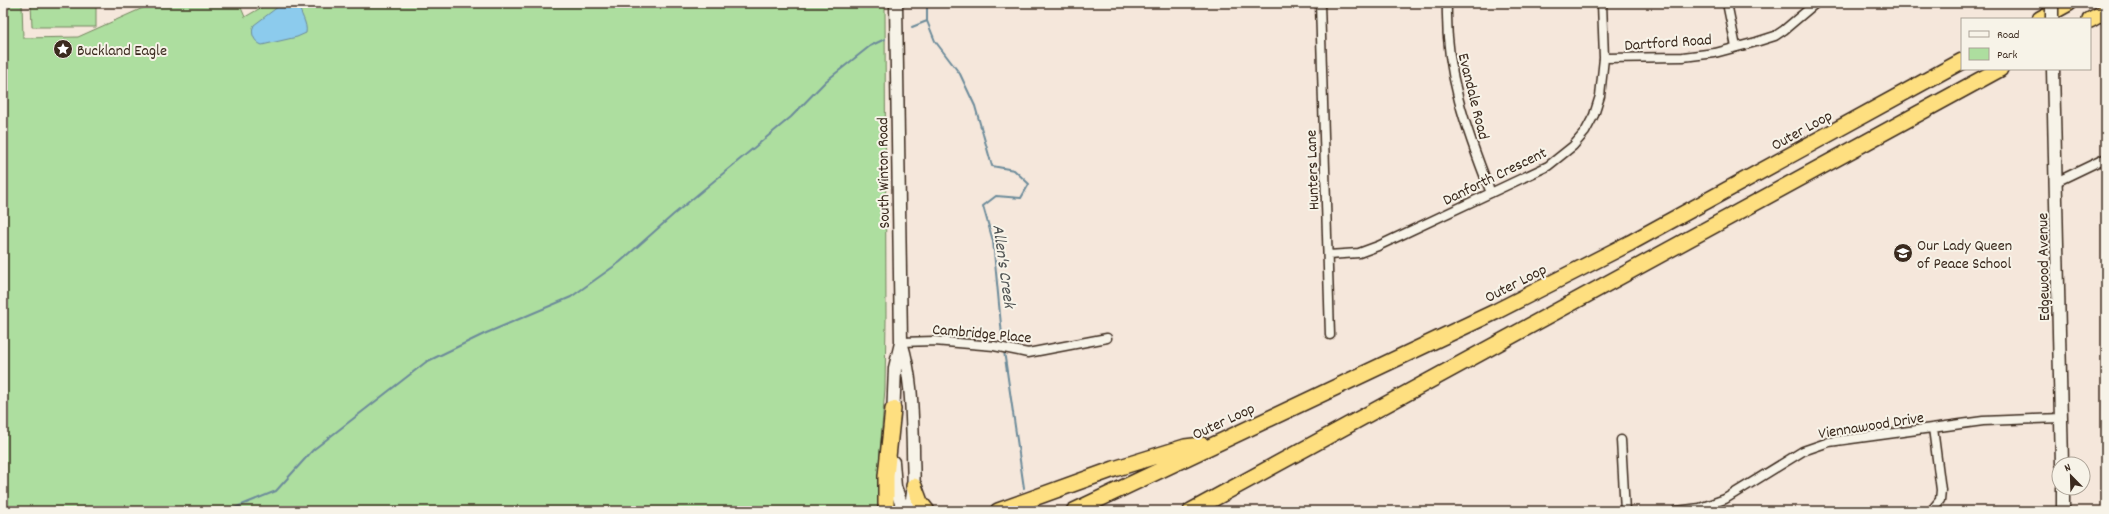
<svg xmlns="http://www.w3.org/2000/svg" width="2109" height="514" viewBox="0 0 2109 514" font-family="Dekko,sans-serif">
	<rect width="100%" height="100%" fill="#f5e7db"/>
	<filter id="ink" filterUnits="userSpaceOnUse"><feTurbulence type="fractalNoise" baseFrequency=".025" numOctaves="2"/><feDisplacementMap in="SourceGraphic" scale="8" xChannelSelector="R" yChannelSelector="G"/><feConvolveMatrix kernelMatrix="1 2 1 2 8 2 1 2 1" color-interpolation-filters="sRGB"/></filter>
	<g filter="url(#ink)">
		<path fill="#adde9f" stroke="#74845e" d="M3 3H22L23 38 78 37 154 3H239L245 17 269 3H885L886 321 885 388 880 452V511H3Z
			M31 3H96V27H32Z"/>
		<path fill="#8ccbed" stroke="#6c8b9a" d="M283 3H298C300 14 308 23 306 33L297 37 262 45C254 42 250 33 254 25Z"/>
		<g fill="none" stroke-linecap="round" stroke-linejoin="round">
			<path stroke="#6c8b9a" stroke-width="2" d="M927 3V21L935 41 960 74 975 106 992 166 1014 170 1029 184 1021 198 996 196 983 206 993 241 1003 346
				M912 27 927 21
				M1004 351 1024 488
				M227 511 276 491 313 450 426 362 484 334 571 297 620 262 673 215 791 117 826 81 870 46 885 39"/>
			<g stroke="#3b2a1e" stroke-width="11">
				<path id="street" d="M1320 3 1330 335
					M1447 3C1445 72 1466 130 1491 193
					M1727 3 1736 47
					M1604 58 1683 57 1715 53 1756 42 1775 36 1784 30 1816 3
					M2056 182 2106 158
					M1328 255 1359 253 1378 246 1548 166 1573 146 1585 132 1594 115 1600 96 1604 58 1602 3
					M901 342 934 341 994 346 1028 353 1107 338
					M1621 440 1625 511
					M1676 511 1700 508 1725 499 1803 451 1829 442 1983 421 2062 418
					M1931 511 1940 500 1941 490 1933 428"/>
			</g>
			<g stroke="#3b2a1e" stroke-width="15">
				<path id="secondary" d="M896 3 901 342C912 377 912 413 913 449 913 470 916 491 909 511
					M2053 69 2062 464
					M893 418 895 368 901 343
					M893 462 895 487 904 511
					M2063 488V511"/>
			</g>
			<g stroke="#3b2a1e" stroke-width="18">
				<path id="highway" d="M2040 19 2069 3
					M2090 20 2106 11
					M914 486 920 502 927 511
					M886 511V476L893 409
					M998 511 1114 469 1185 447 1202 445
					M1074 511 1495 312 1630 243 1962 61
					M1191 511 2000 69"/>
			</g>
			<use href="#street" stroke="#f7f3e8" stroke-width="8"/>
			<use href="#secondary" stroke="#f7f3e8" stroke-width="12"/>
			<use href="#highway" stroke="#fedf80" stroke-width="15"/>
			<g stroke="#3b2a1e" stroke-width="15" stroke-linecap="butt">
				<path id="secondary-bridge" d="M2052 3V19"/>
			</g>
			<use href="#secondary-bridge" stroke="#f7f3e8" stroke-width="12"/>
		</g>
	</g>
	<defs>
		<g id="sight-disc" transform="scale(1)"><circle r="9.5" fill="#3b2a1e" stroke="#f7f3e8"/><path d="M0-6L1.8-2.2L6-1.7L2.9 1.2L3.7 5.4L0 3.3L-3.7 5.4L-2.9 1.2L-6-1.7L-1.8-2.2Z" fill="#fff"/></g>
		<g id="school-disc" transform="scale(1)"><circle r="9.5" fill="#3b2a1e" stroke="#f7f3e8"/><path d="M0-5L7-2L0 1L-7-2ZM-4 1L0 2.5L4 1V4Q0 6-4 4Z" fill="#fff"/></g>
	</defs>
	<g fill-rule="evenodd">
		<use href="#sight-disc" x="63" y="49"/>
		<use href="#school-disc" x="1903" y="253"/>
	</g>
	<g text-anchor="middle" stroke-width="4" stroke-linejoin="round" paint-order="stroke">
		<g font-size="16" fill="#3b2a1e" stroke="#f7f3e8">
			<text transform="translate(1668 41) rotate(-4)" y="6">Dartford Road</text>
			<text transform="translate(1475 96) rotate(76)" y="6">Evandale Road</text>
			<text transform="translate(1801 129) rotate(-29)" y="6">Outer Loop</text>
			<text transform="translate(1311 170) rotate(-92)" y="6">Hunters Lane</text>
			<text transform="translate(882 173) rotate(-91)" y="6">South Winton Road</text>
			<text transform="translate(1494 175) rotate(-26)" y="6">Danforth Crescent</text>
			<text transform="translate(2042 267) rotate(-91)" y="6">Edgewood Avenue</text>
			<text transform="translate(1515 282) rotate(-27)" y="6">Outer Loop</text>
			<text transform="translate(982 332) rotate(5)" y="6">Cambridge Place</text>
			<text transform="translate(1223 420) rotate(-25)" y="6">Outer Loop</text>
			<text transform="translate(1871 424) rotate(-9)" y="6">Viennawood Drive</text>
		</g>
		<g font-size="16" fill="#3b2a1e" stroke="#f7f3e8" text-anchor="start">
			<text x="77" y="55">Buckland Eagle</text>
			<text x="1917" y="250">Our Lady Queen<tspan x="1917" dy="18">of Peace School</tspan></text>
		</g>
		<g font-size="17" font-style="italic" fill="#4f5252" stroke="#f7f3e8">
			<text transform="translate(1005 266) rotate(82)" y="6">Allen's Creek</text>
		</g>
	</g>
	<rect width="2109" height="514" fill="none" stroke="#f7f3e8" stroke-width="16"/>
	<rect x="8" y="8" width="2093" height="498" fill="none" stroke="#3b2a1e" stroke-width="1.5" filter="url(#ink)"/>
	<rect x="1961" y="18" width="130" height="52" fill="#f7f3e8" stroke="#aca397"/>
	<rect x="1969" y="31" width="20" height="6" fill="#f7f3e8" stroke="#aca397"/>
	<text x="1997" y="38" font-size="12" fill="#3b2a1e">Road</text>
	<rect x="1969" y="48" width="20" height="12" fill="#adde9f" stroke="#aca397"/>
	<text x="1997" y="58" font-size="12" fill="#3b2a1e">Park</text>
	<g transform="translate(2071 476) rotate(337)"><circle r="19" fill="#f7f3e8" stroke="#aca397"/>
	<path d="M0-3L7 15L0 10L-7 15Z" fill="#3b2a1e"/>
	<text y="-6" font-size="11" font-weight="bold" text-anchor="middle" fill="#3b2a1e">N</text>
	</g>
</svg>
